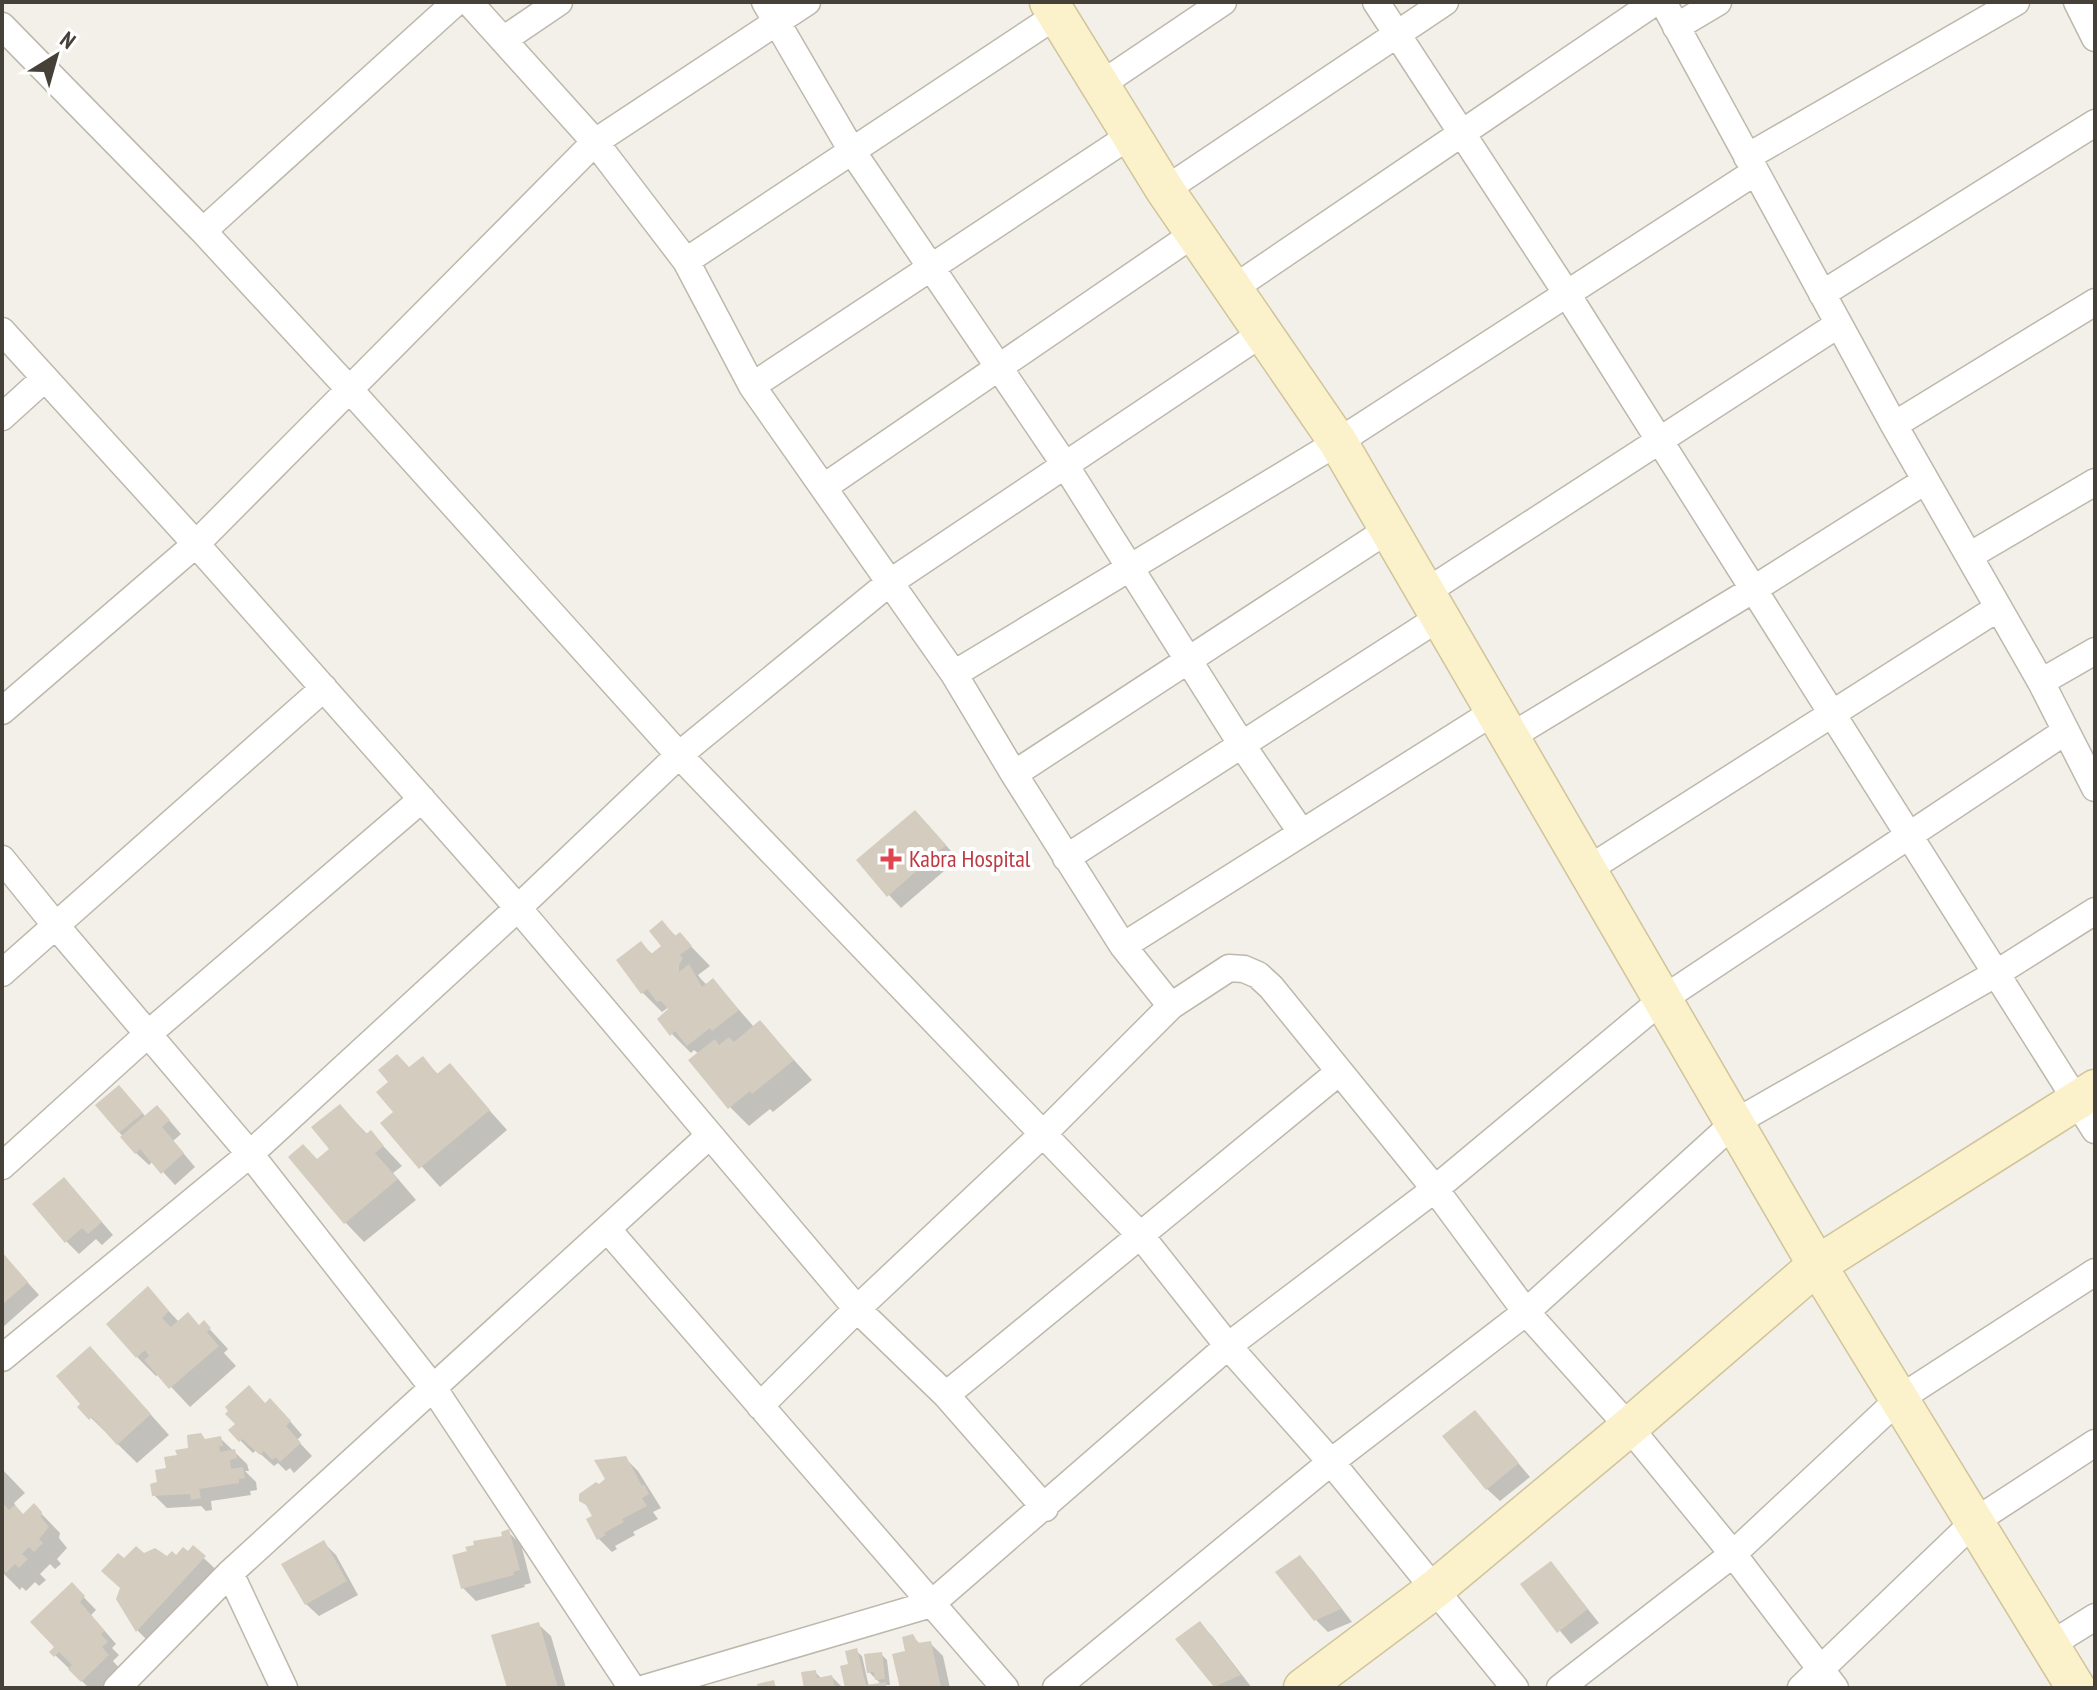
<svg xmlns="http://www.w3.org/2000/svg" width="2097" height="1690" viewBox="0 0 2097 1690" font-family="'PT Sans Narrow',sans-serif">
	<rect width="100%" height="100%" fill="#f3f0e9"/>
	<path fill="#0003" d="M928 825 958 859 901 908 889 895Z
		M662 923 677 937 680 935 710 966 698 975 701 979 707 985 713 980 754 1027 760 1022 812 1080 773 1112 770 1109 749 1126 730 1107 699 1054 694 1050 691 1053 672 1034 670 1006 662 1012 642 992 641 943 653 955 664 947Z
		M422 1059 439 1075 450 1066 507 1130 440 1187 383 1123 396 1112 410 1069Z
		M119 1087 146 1117 169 1120 181 1134 173 1141 195 1167 175 1185 153 1161 149 1165 136 1153 98 1106Z
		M340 1106 368 1135 371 1133 402 1166 393 1173 416 1200 364 1242 345 1222 332 1149Z
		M76 1192 113 1235 102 1245 96 1239 79 1254 66 1241Z
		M2 1254 39 1295 2 1328Z
		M148 1289 179 1322 200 1327 204 1323 228 1349 224 1353 236 1366 190 1407 159 1374 156 1376 137 1357Z
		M109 1368 169 1435 137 1463 80 1407Z
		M265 1405 283 1413 302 1435 297 1440 312 1456 294 1473 290 1468 286 1471 278 1463 274 1466 256 1450 253 1453 240 1440Z
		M1475 1412 1530 1477 1500 1501 1487 1489Z
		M220 1438 247 1464 249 1471H245L256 1482 257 1490 250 1491 251 1495 211 1501 212 1510 206 1511 201 1506 167 1508 154 1495 168 1470 179 1457 206 1441Z
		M625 1458 638 1471 661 1508 653 1512 658 1519 633 1532 635 1535 615 1546 617 1549 612 1552 599 1539 588 1520 595 1516 608 1480Z
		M2 1469 25 1493 14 1503 18 1510 23 1516 34 1506 60 1533 59 1538 67 1548 57 1559 61 1564 55 1569 50 1564 40 1574 46 1580 39 1586 35 1582 26 1591 22 1587 20 1590 2 1572Z
		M508 1532 521 1544 531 1583 524 1585 525 1587 476 1601 463 1588 469 1553 504 1538Z
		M323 1542 336 1555 358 1595 319 1616 306 1604Z
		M193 1548 224 1577 157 1650 138 1631 119 1599 123 1560 144 1555 176 1558 189 1554Z
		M1300 1557 1312 1570 1352 1622 1328 1632 1316 1620Z
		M1551 1563 1599 1623 1571 1644 1522 1585Z
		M72 1585 96 1610 91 1615 116 1644 112 1648 119 1655 113 1661 120 1669 100 1688H89L52 1652 57 1648Z
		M538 1624 551 1636 566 1688H509Z
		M1200 1624 1212 1636 1252 1688H1218L1178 1639Z
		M913 1637 921 1645 930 1643 943 1656 950 1688H902Z
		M856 1651 862 1656 869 1687 882 1685 868 1671 881 1654 887 1660 890 1685H885L888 1688H847Z
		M815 1672 822 1679 832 1677 843 1688H806Z"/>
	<path fill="#d4ccbf" d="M915 810 946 845 887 897 856 860Z
		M662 920 675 936 680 932 692 946 680 955 683 958 679 965V972L689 964 702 987 713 978 739 1010 712 1031 710 1028 687 1046 675 1031 670 1036 657 1019 668 1009 661 1001 657 1002 647 989 641 994 616 960 641 941 651 954 661 946 649 931Z
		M760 1020 794 1060 752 1094 750 1091 728 1109 688 1060 715 1039 719 1045 729 1037 734 1042Z
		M397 1054 409 1067 423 1056 437 1074 450 1063 490 1110 419 1169 380 1123 393 1112 376 1092 388 1082 378 1070Z
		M119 1085 143 1113 119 1133 95 1105Z
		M340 1104 366 1134 371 1130 384 1146 375 1153 398 1179 344 1224 288 1157 303 1144 317 1159 329 1149 311 1127Z
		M157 1105 170 1120 162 1127 184 1153 161 1174 140 1149 135 1154 120 1137Z
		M64 1177 102 1222 88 1234 82 1228 65 1243 32 1204Z
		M2 1252 28 1282 2 1305Z
		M148 1286 169 1311 162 1318 171 1327 188 1312 199 1325 204 1320 211 1328 207 1332 219 1346 169 1389 144 1360 149 1356 145 1350 136 1358 106 1324Z
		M90 1346 151 1414 117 1445 92 1417 89 1420 77 1407 80 1404 56 1376Z
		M249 1385 265 1403 270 1398 291 1421 286 1426 301 1443 280 1462 276 1457 272 1460 264 1451 260 1455 242 1439 239 1442 228 1430 235 1424 225 1414 228 1411 225 1407Z
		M1475 1410 1519 1463 1486 1490 1442 1436Z
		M201 1433 205 1439 221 1436 223 1446H219L220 1452 235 1449 237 1458 230 1460 231 1469 243 1467 245 1478 239 1479V1483L199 1489 201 1498 191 1500 190 1494 152 1496 150 1484 157 1482 155 1470 166 1468 164 1457 177 1455 175 1450 188 1448 187 1435Z
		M626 1456 642 1486 644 1484 649 1494 642 1498 647 1506 622 1519 624 1522 604 1533 606 1535 597 1540 586 1519 592 1516 586 1505 579 1501V1494L596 1482 599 1484 605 1479 594 1460Z
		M2 1502 9 1510 15 1505 23 1514 34 1503 42 1512 41 1517 49 1527 39 1539 43 1543 34 1552 29 1547 22 1554 28 1559 19 1568 15 1564 6 1573 2 1569Z
		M509 1529 520 1570 513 1572 514 1575 461 1589 452 1555 467 1551 465 1547 474 1545 473 1541 502 1536 501 1532Z
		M324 1540 347 1581 305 1605 281 1564Z
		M193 1545 206 1556 136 1632 116 1599 120 1588 101 1571 118 1553 124 1558 136 1546 144 1553 155 1548 167 1556 172 1551 176 1555 183 1547 188 1551Z
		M1300 1555 1341 1609 1314 1621 1275 1572Z
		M1551 1561 1588 1609 1557 1633 1520 1584Z
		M72 1582 85 1596 80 1602 105 1631 101 1634 108 1642 102 1647 109 1655 81 1682 68 1669 72 1665 59 1652 54 1657 49 1652 54 1647 30 1622Z
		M1200 1621 1241 1675 1214 1687 1175 1639Z
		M539 1622 558 1688H507L491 1635Z
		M913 1634 918 1643 931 1641 941 1688H900L892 1654 905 1651 902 1637Z
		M857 1648 866 1685 886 1682V1688H845L840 1666 848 1664 845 1651Z
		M882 1652 885 1679 875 1680 874 1672 867 1673 864 1654Z
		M816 1670 817 1678 832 1675 835 1688H804L801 1672Z
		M774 1680 776 1688H758L757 1684Z"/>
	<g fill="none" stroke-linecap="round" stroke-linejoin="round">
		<g stroke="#beb8ac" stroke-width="29">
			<path id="street" d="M469 2 595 142 686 261 752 386 954 674 1014 774 1123 946 1171 1006
				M765 2 852 151 1065 465 1242 745 1301 832
				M1376 2 1567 294 2095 1130
				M1663 2 1894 425 2041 682 2095 788
				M2077 2 2095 38
				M2 26 203 231 350 390 679 755 1141 1236 1228 1346 1331 1462 1515 1688
				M1676 27 1718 2
				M503 40 559 2
				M1100 85 1223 2
				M1747 157 2016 2
				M1165 190 1445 2
				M203 231 456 2
				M686 261 1057 15
				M1234 288 1655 2
				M1822 294 2095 123
				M2 331 196 544 518 908 857 1309 946 1395 1045 1508
				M752 386 1131 135
				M2 417 45 378
				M1894 425 2095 302
				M824 487 1195 233
				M1969 556 2095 482
				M1426 592 1839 324
				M954 674 1338 442 1755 172
				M2041 682 2095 651
				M2 711 196 544 595 142 807 2
				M1510 737 1754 589 1925 481
				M1014 774 1389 529
				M1066 858 1440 617
				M2 859 57 927 250 1154 434 1389 632 1688
				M1587 870 1998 608
				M1123 946 1495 711
				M2 973 324 688
				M2 1166 148 1034 422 799
				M608 1230 1005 1688
				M2 1358 250 1154 518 908 679 755 889 583 1264 332
				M946 1395 1339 1072
				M760 1406 857 1309 1044 1133 1171 1006 1229 968 1244 969 1258 975 1271 987 1435 1189 1526 1312 1629 1427 1733 1554 1835 1688
				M230 1573 284 1688
				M2050 1645 2095 1617
				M117 1688 230 1573 710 1135
				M646 1688 931 1604 1228 1346 1435 1189 1663 999 2066 731
				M1056 1688 1331 1462 1526 1312 1734 1123 1997 973 2095 911
				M1560 1688 1733 1554 1899 1399 2095 1272
				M1801 1688 1974 1522 2095 1443"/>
		</g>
		<g stroke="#d0c49b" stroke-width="41">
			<path id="secondary" d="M1049 2 1165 190 1338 442 1817 1265 2076 1688
				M1303 1688 1435 1589 1629 1427 1817 1265 2095 1089"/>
		</g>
		<use href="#street" stroke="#fff" stroke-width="26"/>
		<use href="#secondary" stroke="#fbf1cb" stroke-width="38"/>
	</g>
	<path fill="#e0444e" stroke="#fff" stroke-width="3" d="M887 847h8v8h8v8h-8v8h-8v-8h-8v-8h8z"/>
	<g text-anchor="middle" stroke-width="8" stroke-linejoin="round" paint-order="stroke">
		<g font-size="24" fill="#be3a42" stroke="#fff" text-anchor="start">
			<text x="909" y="867">Kabra Hospital</text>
		</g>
	</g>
	<rect width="2097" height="1690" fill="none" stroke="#464138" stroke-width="8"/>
	<g transform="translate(56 56) rotate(37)" stroke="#ffffff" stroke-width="6" paint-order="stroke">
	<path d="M0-6L14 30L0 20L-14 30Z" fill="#464138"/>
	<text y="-12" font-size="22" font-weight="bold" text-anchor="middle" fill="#464138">N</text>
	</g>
</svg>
